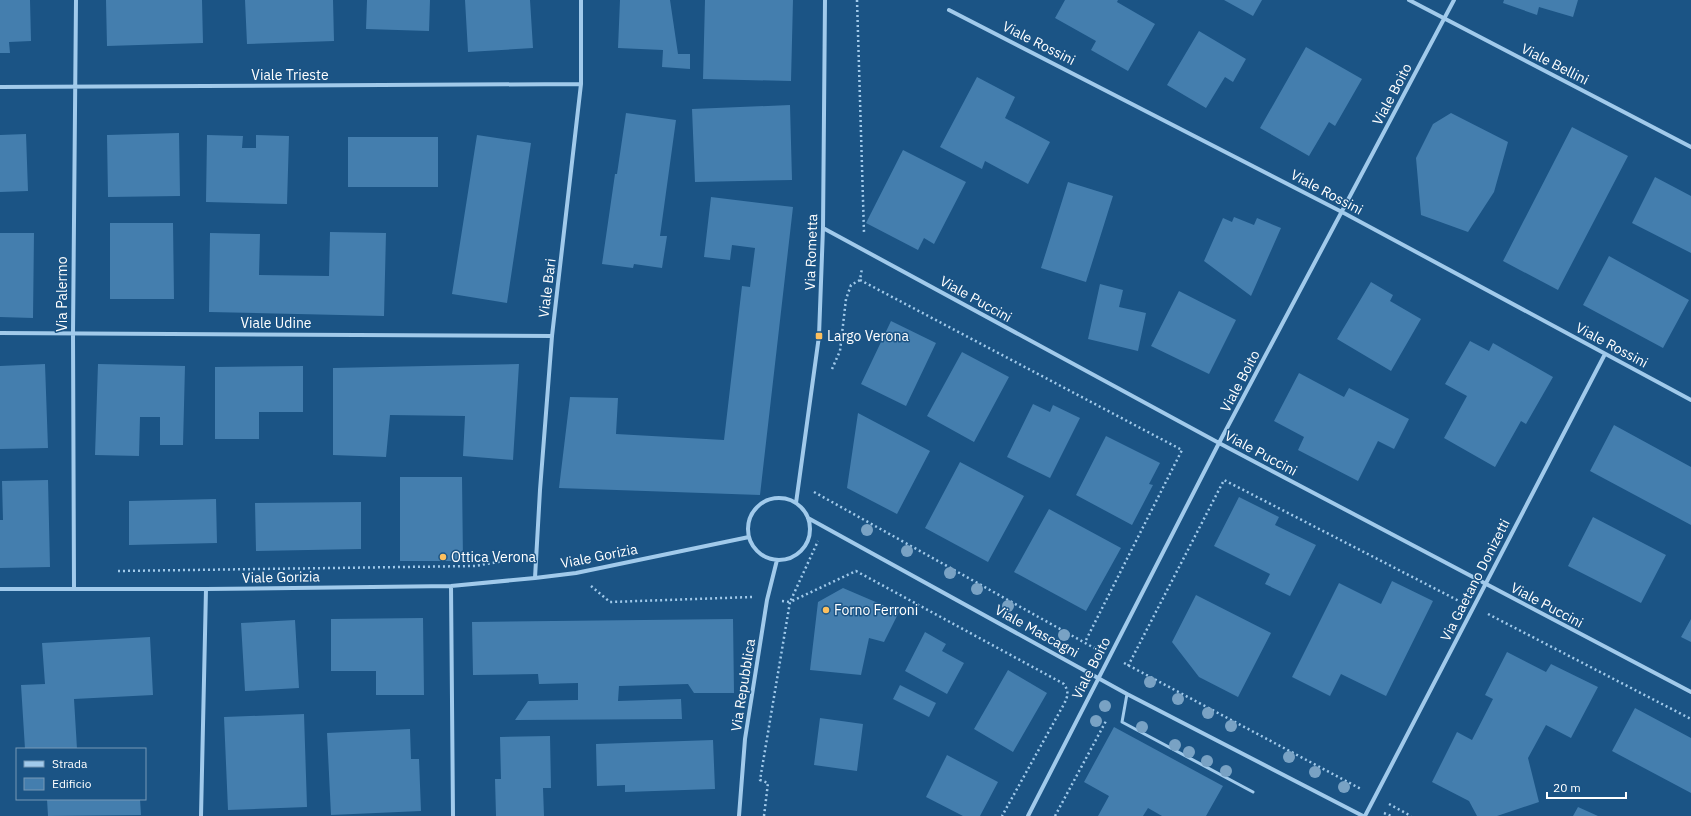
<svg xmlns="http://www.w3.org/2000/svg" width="1691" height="816" viewBox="0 0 1691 816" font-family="'IBM Plex Sans',sans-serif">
	<rect width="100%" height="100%" fill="#1b5485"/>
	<path fill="#447eae" d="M0 0H30L31 41 9 42 10 53H0Z
		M106 0H202L203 43 107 46Z
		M245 0H333L334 41 247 44Z
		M367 0H430L429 31 366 29Z
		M465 0H530L533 48 468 52Z
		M620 0H670L678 54H690V69L662 67 663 50 618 48Z
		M705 0H793L791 81 703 79Z
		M1065 0H1118L1117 2 1155 24 1128 71 1091 50 1096 41 1055 18Z
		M1224 0H1262L1253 16Z
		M1504 0H1578L1573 17 1539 7 1537 15 1503 3Z
		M1199 31 1246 59 1233 82 1225 77 1206 108 1167 85Z
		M1306 47 1362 79 1335 126 1329 122 1309 156 1260 128Z
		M977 77 1015 97 1005 118 1050 142 1028 184 985 161 982 169 940 147Z
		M790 105 792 180 695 182 692 109Z
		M626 113 676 120 660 236H667L662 268 634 264 633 268 602 264 615 174H617Z
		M1451 113 1508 142 1494 192 1468 232 1421 215 1416 158 1433 124Z
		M1572 127 1628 156 1558 290 1503 261Z
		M179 133 180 196 108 197 107 135Z
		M26 134 28 191 0 192V135Z
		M207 135 243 136 242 148H256V135L289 136 287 204 206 202Z
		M477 135 531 143 507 303 452 294Z
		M348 137H438V187H348Z
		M903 150 966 182 934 244 924 238 918 250 866 223Z
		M1655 177 1691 196V253L1632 223Z
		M1068 182 1113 196 1086 282 1041 268Z
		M711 197 793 207 760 495 559 488 570 397 618 398 616 434 724 440 742 286 750 287 755 248 732 245 730 260 704 257Z
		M1234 217 1254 225 1257 218 1281 228 1251 296 1204 261 1223 218 1232 222Z
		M110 223H173L174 299H110Z
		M330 232 386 233 384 316 209 312 210 233 260 234 259 275 329 276Z
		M0 233H34L33 318 0 317Z
		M1609 256 1689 300 1663 348 1583 305Z
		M1371 282 1393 295 1390 301 1421 319 1391 371 1337 339Z
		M1100 284 1123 290 1119 307 1146 313 1138 351 1088 339Z
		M1179 291 1236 320 1209 374 1151 346Z
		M891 321 936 343 906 406 861 384Z
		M1470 341 1489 351 1493 343 1553 377 1526 424 1521 421 1495 467 1444 438 1467 396 1445 384Z
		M962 352 1009 377 974 442 927 416Z
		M45 364 48 448 0 449V366Z
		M98 364 185 366 183 445H160V417H140L139 456 95 455Z
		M519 364 513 460 463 456 465 416 390 415 386 457 333 455V368Z
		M303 366V412H259V439H215V367Z
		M1299 373 1344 397 1349 388 1409 419 1394 449 1378 441 1358 481 1298 450 1304 437 1274 421Z
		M1033 404 1050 412 1053 405 1080 418 1050 478 1007 457Z
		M858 413 930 451 897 514 847 488Z
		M1614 425 1691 467V525L1590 471Z
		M1106 436 1160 463 1149 484 1153 485 1132 525 1076 495Z
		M960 462 1024 496 988 562 925 528Z
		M400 477H462L463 561H400Z
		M48 480 50 567 0 568V520H3L2 481Z
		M1239 497 1279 517 1275 525 1316 545 1290 596 1265 584 1270 574 1214 546Z
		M216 499 217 543 129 545V501Z
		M361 502V549L256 551 255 503Z
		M1049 509 1121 548 1086 611 1014 572Z
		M1593 517 1666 555 1641 603 1568 566Z
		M1392 581 1433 601 1386 696 1341 674 1330 696 1292 677 1339 583 1381 604Z
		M843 588 899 612 884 642 869 638 861 675 810 670 818 602Z
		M1196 595 1271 633 1238 697 1199 677 1172 642Z
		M423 618 424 695H376V671H331V619Z
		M733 619 734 693H694L688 684 619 686 618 701 681 699 682 719 515 720 528 701 578 700V683L539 684 538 674 473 675 472 622Z
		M1691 619V642L1681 637Z
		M295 620 299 688 245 691 241 623Z
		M925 632 946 644 942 651 964 663 947 694 905 671Z
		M150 637 153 695 74 699 77 749H25L21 685 45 684 42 643Z
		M1507 652 1546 672 1551 664 1598 687 1571 738 1546 725 1528 758 1539 802 1497 816H1477L1469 801 1432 782 1457 732 1472 740 1493 699 1485 695Z
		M1008 670 1047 693 1013 752 974 729Z
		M900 685 936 703 929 717 893 699Z
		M1635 708 1691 738V793L1612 751Z
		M304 714 307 807 228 810 224 717Z
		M820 718 863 724 857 771 814 765Z
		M1114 727 1223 786 1206 816H1162L1148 808 1143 816H1098L1109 796 1084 782Z
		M410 729 411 759H419L421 811 331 815 327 733Z
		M550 736 551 788H543L544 816H496L495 779H501L500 737Z
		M713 740 715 789 625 792V785L597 786 596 744Z
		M947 755 998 782 980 816H963L926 797Z
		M47 799H140L141 815 48 816Z
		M1578 807 1598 816H1573Z"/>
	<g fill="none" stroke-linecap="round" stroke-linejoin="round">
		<path stroke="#a1caeb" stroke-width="2.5" stroke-dasharray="2 3" stroke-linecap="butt" d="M857 0 864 233
			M860 280 1182 450 1085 642
			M832 369 840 351 846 299 851 285 860 280 862 268
			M814 492 1096 649
			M118 571 475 566 521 558
			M591 586 610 602 752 597
			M782 601 790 602 818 541
			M1488 614 1691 719
			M1124 663 1361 789
			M1128 666 1224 480 1459 601
			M1389 804 1411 816
			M1384 813 1391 816
			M764 816 768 783 760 780 790 602 856 571 1064 684C1069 692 1068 696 1064 704L1002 816
			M1055 816 1106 721"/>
		<path stroke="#a1caeb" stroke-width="3" d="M1127 694 1122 722 1253 792"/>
		<path stroke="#a1caeb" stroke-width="4" d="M1409 0 1691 147
			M949 10 1342 212 1691 400
			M0 87 581 84
			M823 228 1219 443 1691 692
			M0 333 552 336
			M748 529a31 31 0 1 1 62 0a31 31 0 1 1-62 0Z
			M796 503 819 336 823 228 825 0
			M808 518 1127 694 1363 816
			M535 578 540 490 552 336 581 84V0
			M451 586 453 816
			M74 588 73 333 76 0
			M0 589H206L451 586 535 578 576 573 749 537
			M201 816 206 589
			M739 816 745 739 767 600 777 560
			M1028 816 1219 443 1454 0
			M1365 816 1605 354"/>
	</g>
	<g fill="#79a2c4">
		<circle cx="867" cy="530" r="6"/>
		<circle cx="907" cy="551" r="6"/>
		<circle cx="950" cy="573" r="6"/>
		<circle cx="977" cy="589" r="6"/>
		<circle cx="1008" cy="606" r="6"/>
		<circle cx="1064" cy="635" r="6"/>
		<circle cx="1150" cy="682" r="6"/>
		<circle cx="1178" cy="699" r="6"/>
		<circle cx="1105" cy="706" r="6"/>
		<circle cx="1208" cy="713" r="6"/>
		<circle cx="1096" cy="721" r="6"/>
		<circle cx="1231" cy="726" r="6"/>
		<circle cx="1142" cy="727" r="6"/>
		<circle cx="1175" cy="745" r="6"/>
		<circle cx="1189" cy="752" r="6"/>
		<circle cx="1289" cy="757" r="6"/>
		<circle cx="1207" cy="761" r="6"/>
		<circle cx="1226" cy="771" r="6"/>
		<circle cx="1315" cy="772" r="6"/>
		<circle cx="1344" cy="787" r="6"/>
	</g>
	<g fill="#fdc05e" stroke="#1b5485" stroke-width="1.5">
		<rect x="815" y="332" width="8" height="8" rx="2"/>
		<circle cx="443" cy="557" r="4"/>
		<circle cx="826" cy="610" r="4"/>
	</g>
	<g text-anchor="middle" stroke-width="3" stroke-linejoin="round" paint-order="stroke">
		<g font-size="14" fill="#fff" stroke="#1b5485">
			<text transform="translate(1039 43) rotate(27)" y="5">Viale Rossini</text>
			<text transform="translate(1555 64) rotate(27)" y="5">Viale Bellini</text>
			<text x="290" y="80">Viale Trieste</text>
			<text transform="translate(1392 94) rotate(-62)" y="5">Viale Boito</text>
			<text transform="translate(1327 192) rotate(28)" y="5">Viale Rossini</text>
			<text transform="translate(811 252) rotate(-88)" y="5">Via Rometta</text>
			<text transform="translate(547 288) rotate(-83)" y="5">Viale Bari</text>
			<text transform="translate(62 294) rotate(-90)" y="5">Via Palermo</text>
			<text transform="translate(976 299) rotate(29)" y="5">Viale Puccini</text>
			<text x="276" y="328">Viale Udine</text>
			<text transform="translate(1612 345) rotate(28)" y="5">Viale Rossini</text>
			<text transform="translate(1240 381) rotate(-62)" y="5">Viale Boito</text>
			<text transform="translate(1261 453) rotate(28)" y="5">Viale Puccini</text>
			<text transform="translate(599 556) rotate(-11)" y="5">Viale Gorizia</text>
			<text transform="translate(281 577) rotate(-1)" y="5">Viale Gorizia</text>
			<text transform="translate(1475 580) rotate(-63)" y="5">Via Gaetano Donizetti</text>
			<text transform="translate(1547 605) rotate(28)" y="5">Viale Puccini</text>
			<text transform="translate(1037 631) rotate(29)" y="5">Viale Mascagni</text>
			<text transform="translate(1091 668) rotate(-63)" y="5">Viale Boito</text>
			<text transform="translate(743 685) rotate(-81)" y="5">Via Repubblica</text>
		</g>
		<g font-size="14" fill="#fff" stroke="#1b5485" text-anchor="start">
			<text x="827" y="341">Largo Verona</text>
			<text x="451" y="562">Ottica Verona</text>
			<text x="834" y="615">Forno Ferroni</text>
		</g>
	</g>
	<rect x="16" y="748" width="130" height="52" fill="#1b5485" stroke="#7698b6"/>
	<rect x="24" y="761" width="20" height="6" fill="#a1caeb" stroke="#7698b6"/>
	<text x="52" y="768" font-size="12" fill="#ffffff">Strada</text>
	<rect x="24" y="778" width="20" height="12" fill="#447eae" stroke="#7698b6"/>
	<text x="52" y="788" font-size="12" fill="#ffffff">Edificio</text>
	<path d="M1547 792v6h79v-6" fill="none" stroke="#ffffff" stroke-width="2"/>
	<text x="1553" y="792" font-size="12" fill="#ffffff" stroke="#1b5485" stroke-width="3" paint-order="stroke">20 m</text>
</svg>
